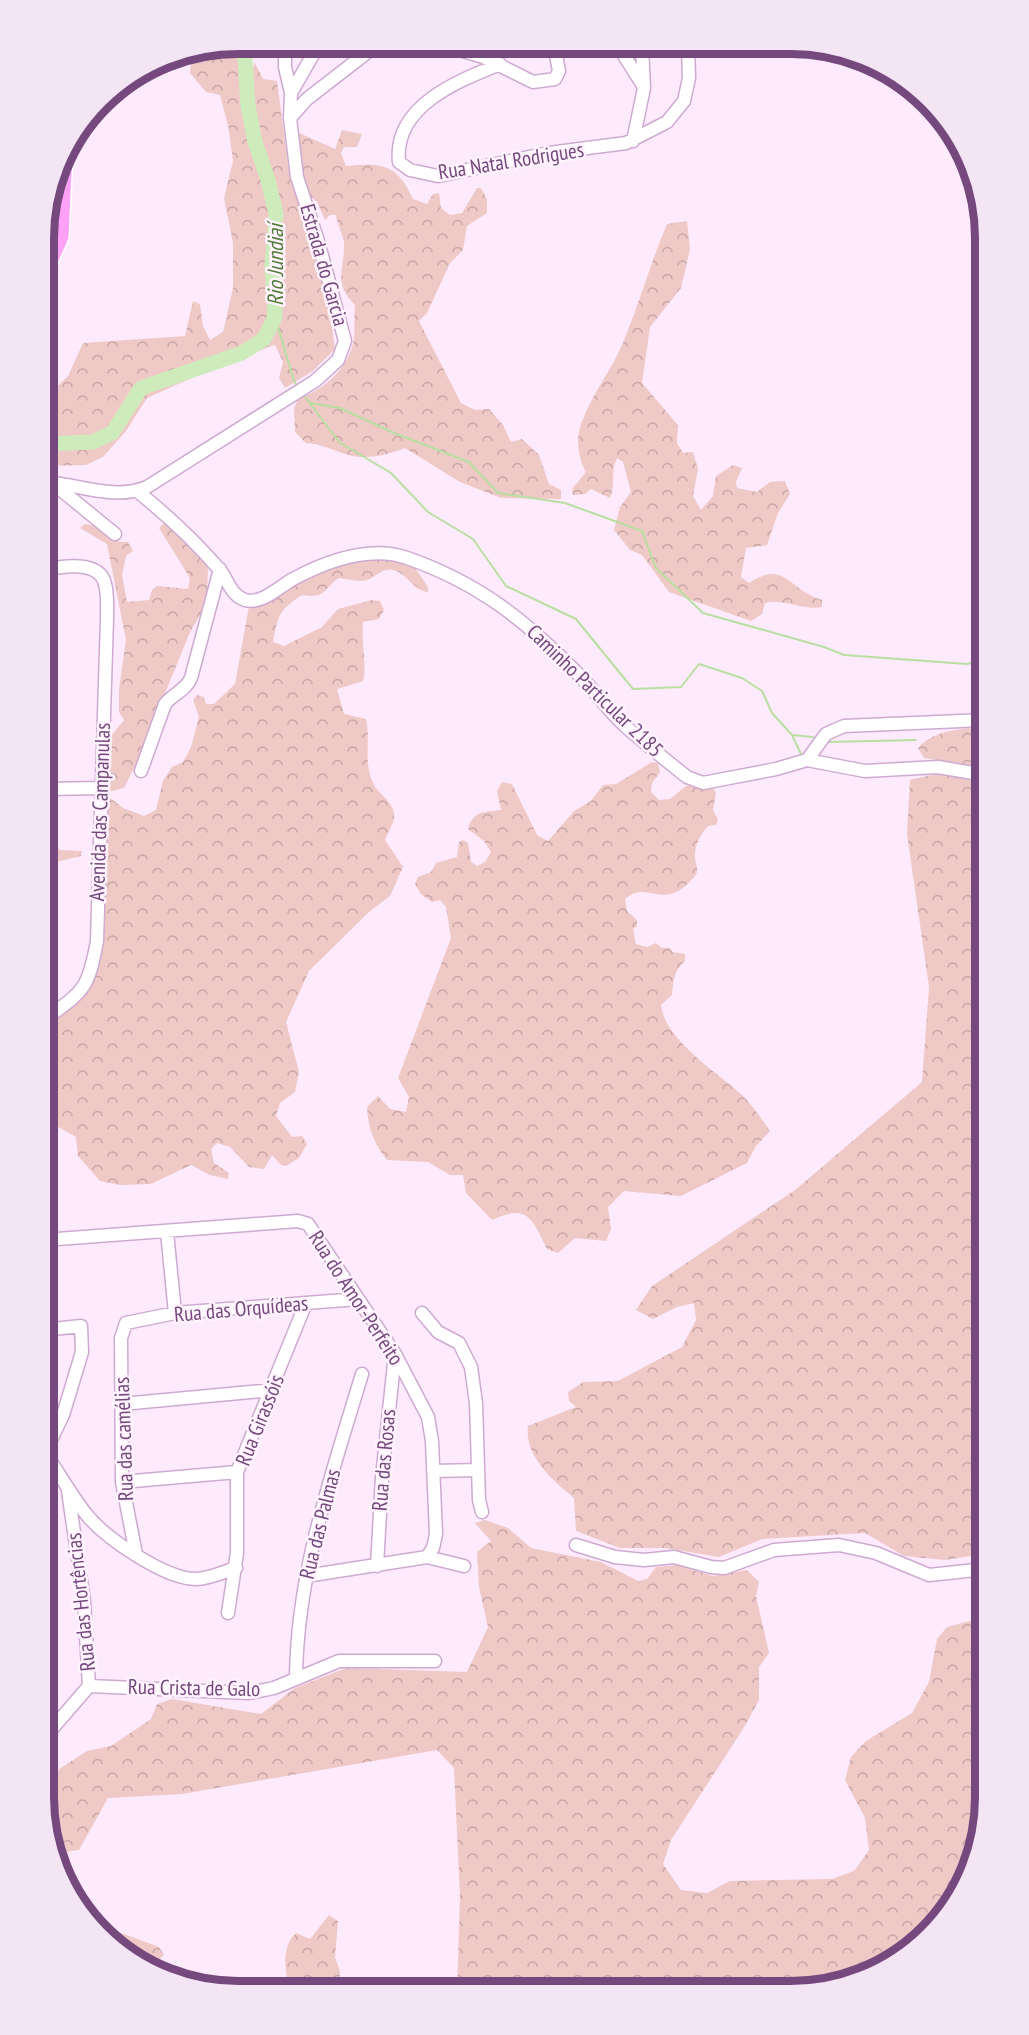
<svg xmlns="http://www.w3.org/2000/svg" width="1029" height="2035" viewBox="0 0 1029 2035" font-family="'PT Sans Narrow',sans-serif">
	<defs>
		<pattern id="forest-crowns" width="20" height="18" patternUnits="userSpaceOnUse" patternTransform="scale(1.5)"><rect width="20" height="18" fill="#efc9c6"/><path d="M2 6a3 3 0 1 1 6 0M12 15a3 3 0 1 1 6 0" fill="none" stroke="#c6a5a6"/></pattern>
	</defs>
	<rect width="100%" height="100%" fill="#feeafd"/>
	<path fill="url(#forest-crowns)" d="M237 44 242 90 255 63 263 79 277 81 289 172 327 293 335 349 313 371 285 388 279 378 283 362 275 345 227 362 147 398 126 431 103 457 86 465 45 466V399L68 376 83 343 185 336 193 301 200 304 203 326 210 340 223 332 233 288V243L224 198 233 161 228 125 220 95 206 92 190 73 192 53Z
		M883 74 919 92 975 176 979 199 953 143 931 118 923 101 890 88Z
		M342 130 362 134 357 147H344L341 153 346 166C381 163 397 163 413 199L427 204 433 194 439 193 441 208 450 215 462 213 477 188H481L487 199V213L467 226 463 250 450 263 427 313 419 321 461 403 475 410 489 409 503 425 511 442 522 439 539 455 549 484 561 490V499L501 498 460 482 405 448C387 455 367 460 348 455 333 450 321 444 306 443L295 432 294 408 298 399C325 389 349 368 354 339 355 328 354 316 355 305 332 282 345 270 344 243 343 233 337 225 336 215H330L325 220 317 202 310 196 304 179 297 132 335 149Z
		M687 221 690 249 681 288 650 327 642 383 678 425 677 443 683 453 693 452 698 469 693 496 701 510 713 496 716 476 733 465 742 468 736 482 737 488 757 492 770 482 785 481 790 494 778 513 767 545 746 548 741 577 749 583C785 559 788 590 822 600V607C802 611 784 598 765 603L762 614 751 621 669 592 642 555 630 550 614 530 620 507 631 492 623 462 617 458C610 471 616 485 610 498L591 489 585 494 573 495 572 489 586 472C580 462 576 444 579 432 587 400 609 375 622 345 639 305 650 264 667 224Z
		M166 521 196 550 208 568 207 595 203 610 190 632 138 760 124 788 109 792 97 753 124 720 119 712V689L126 640 107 544 80 528 85 524 102 527 119 542H128L133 551 126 556 122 575 127 602 149 600 152 590 157 586 188 589 190 578 159 528Z
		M368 558 394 561 416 569 428 587V592C412 590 407 573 393 570 381 567 374 580 363 581 356 581 347 579 339 578 322 589 327 599 302 595 279 610 278 615 273 642L284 646 322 627 338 609 372 600 380 601 384 610 379 619 363 622C361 639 367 668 363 681L337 689 344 714 366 719C371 740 363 762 373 783 378 794 393 801 394 814 395 822 388 832 385 840L403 867 390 896 369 912 309 971 286 1022 299 1072 295 1092 280 1103 276 1116 292 1137 302 1136 307 1144 299 1158 286 1166 281 1165 272 1155 264 1169 249 1167 230 1147 217 1143 211 1149 214 1163 229 1173 228 1179 210 1175 191 1165 151 1184 120 1185 100 1181 78 1156 76 1137 53 1124 49 1103 55 1088V1046L52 1018 91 980 104 800 109 797 123 808 144 816 156 810 163 781 172 767 183 762 191 747 199 717 193 700 197 695 204 697 206 704H214L235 684 249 606 328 568 337 567V563Z
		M985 728V767L924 758 918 748C934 730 962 728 985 728Z
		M652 762 658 763 660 772 652 783 651 792 659 800 670 799 686 786 712 787 716 793 713 810 718 820 716 825 708 826C701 834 695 844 695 855 694 863 701 870 694 877 663 914 649 878 625 899L627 911 637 920V926L633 929 636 944 647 947 656 943 662 948H669L673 952 685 954V961C674 970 673 981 672 995L661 1005C665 1041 720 1074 744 1097 754 1107 762 1120 770 1131L756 1146 747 1163 681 1196 624 1191 608 1207 611 1229 606 1241 575 1238 558 1253 547 1249C532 1219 528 1203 492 1220L466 1193 463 1175H450L428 1162 387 1160C374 1143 368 1129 367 1107L378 1096 390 1109 406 1112 409 1097 398 1078 451 938 446 907 440 900 432 902 421 894 415 884 418 877 431 872 436 863 457 857 459 842 463 840 468 843 471 862 477 866 485 862 491 852 484 841 468 829C473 811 484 812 501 810L497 791 502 782 512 784 537 835 548 841 574 811 591 801 603 785 616 784Z
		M940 773 985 783V1554L945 1560 904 1556 865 1533 762 1539 719 1557 665 1548H620L576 1531 574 1498C553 1481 524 1456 528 1426L576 1407 569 1401 568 1392 583 1382 618 1381 682 1347 696 1320 694 1303 677 1307 653 1319 636 1310 652 1286 795 1190 922 1082 929 987 907 834 910 780Z
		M50 818 56 822 52 838 60 850 82 851 81 856 44 865 45 819Z
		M485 1520 508 1528 531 1548 601 1562 638 1581 647 1579 656 1567 677 1565 713 1576 747 1570 759 1582 756 1596 769 1653 759 1667V1700L743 1729 671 1840 663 1864 681 1890 707 1893 730 1881 832 1879 854 1871 869 1850 865 1818 845 1780 851 1757 866 1741 912 1713 929 1682 937 1639 947 1627 985 1617V1810L971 1871 945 1916 899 1958 853 1981 791 1991H457L460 1896 454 1768 437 1750 182 1794 108 1798 79 1850 59 1853 52 1851 44 1799 53 1789 59 1769 87 1751 111 1746 151 1719 157 1704 172 1699 261 1714 295 1688 346 1668 467 1672 488 1627 479 1587 477 1552 491 1541 475 1523Z
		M329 1915 338 1921 335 1957 340 1972 339 1990H304L287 1978C284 1962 284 1944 296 1933L310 1939Z
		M97 1924 159 1947 164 1955 156 1962 159 1972 165 1969C178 1980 194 1980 209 1989L163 1977 110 1943Z"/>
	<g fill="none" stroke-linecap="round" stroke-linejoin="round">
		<path stroke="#b8dfa0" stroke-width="2" d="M275 317 294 381 298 387
			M303 394 339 442 391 473 428 512 473 539 506 586 576 619 633 689 681 687 699 664 742 678 762 691 772 713 792 735 801 754
			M311 403 340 408 394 433 469 462 498 493 565 503 642 531 656 568 703 613 824 647 844 655 967 664 985 659
			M792 735 813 737
			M828 742 916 740"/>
		<path stroke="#ceecbb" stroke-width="15" d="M45 444 93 442 112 433 141 388 242 353 264 339 275 317 272 266 276 214 268 180 255 142 248 106 244 44"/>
		<g stroke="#ceaad1" stroke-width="15">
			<path id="minor" d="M285 44V67L291 93
				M443 45 483 57 533 82 555 79 559 71 556 55 549 45
				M618 46 644 87
				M500 64C458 81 393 106 399 162L410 170 438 176 549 153 626 143 667 122 684 101 689 78 688 46
				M290 118 307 99 378 44
				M633 141 644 88 642 46
				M45 482C79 484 113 501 147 487L315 381 338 360 345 341 318 241 297 177 290 118 291 93 319 44
				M55 485 115 534
				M137 491C167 515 194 540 219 569 228 579 230 595 245 600 261 605 279 587 293 579 325 562 370 545 407 558 479 583 525 620 578 674 594 690 607 709 624 725 644 743 666 760 687 777L703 783 776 769 807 760 865 771 938 767 985 775
				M807 760 826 734 844 726 985 720
				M141 771 165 704C173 694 186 690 191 678L220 569
				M45 789 100 788
				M44 1020C83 991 88 991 97 941L107 618C107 607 108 594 105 584 100 560 62 566 45 570
				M167 1232 175 1313
				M44 1240 298 1221 308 1224 395 1354 428 1417 432 1441 436 1534 433 1548 427 1557
				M422 1313 438 1332 459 1343 471 1367 476 1403 479 1500 482 1512
				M122 1404 273 1390
				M45 1453C59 1473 71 1495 86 1514 105 1538 165 1579 196 1579 209 1579 223 1572 236 1568
				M44 1454 63 1415 82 1352 81 1326 44 1330
				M433 1471 478 1470
				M122 1482 237 1472
				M68 1491 84 1601 89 1686
				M576 1545 615 1557 644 1560 674 1557 711 1567 724 1568 774 1550 839 1545 876 1553 929 1575 985 1569
				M136 1554 122 1482 121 1338 126 1323 175 1313 358 1299
				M377 1566 382 1477 395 1354
				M306 1576 427 1557 464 1566
				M228 1613 237 1553V1472L306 1303
				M296 1678C297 1572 332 1474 362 1374
				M44 1738 89 1686 249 1693 274 1688 339 1661H435
				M279 1990 288 1988 295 1990"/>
		</g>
		<g stroke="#fff" stroke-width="18">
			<path id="major" d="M45 272 61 237 65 150"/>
		</g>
		<use href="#minor" stroke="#fff" stroke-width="12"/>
		<use href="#major" stroke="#ffa1f6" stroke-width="15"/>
	</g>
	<g text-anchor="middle" stroke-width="5" stroke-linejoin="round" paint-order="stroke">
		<g font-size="21" fill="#75497e" stroke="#fff3fe">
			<text transform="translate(511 161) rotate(-9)" y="7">Rua Natal Rodrigues</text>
			<text transform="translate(324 265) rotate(74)" y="7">Estrada do Garcia</text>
			<text transform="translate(595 691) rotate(44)" y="7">Caminho Particular 2185</text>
			<text transform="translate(100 812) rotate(-88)" y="7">Avenida das Campanulas</text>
			<text transform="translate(356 1298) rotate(57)" y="7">Rua do Amor-Perfeito</text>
			<text transform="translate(241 1309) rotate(-5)" y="7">Rua das Orquídeas</text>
			<text transform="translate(260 1420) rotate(-68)" y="7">Rua Girassóis</text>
			<text transform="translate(124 1439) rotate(-92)" y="7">Rua das camélias</text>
			<text transform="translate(384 1460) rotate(-85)" y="7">Rua das Rosas</text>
			<text transform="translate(320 1524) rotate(-76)" y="7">Rua das Palmas</text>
			<text transform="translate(81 1602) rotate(-96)" y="7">Rua das Hortências</text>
			<text transform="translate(194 1688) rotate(1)" y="7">Rua Crista de Galo</text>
		</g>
		<g font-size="22" font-style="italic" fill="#517c38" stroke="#fff3fe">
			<text transform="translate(275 265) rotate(-90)" y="8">Rio Jundiaí</text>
		</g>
	</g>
	<path d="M0 0H1029V2035H0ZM238 54H791A184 184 0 0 1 975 238V1797A184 184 0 0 1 791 1981H238A184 184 0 0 1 54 1797V238A184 184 0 0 1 238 54Z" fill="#f4e5f4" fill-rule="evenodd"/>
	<path fill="none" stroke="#75497e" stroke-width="8" d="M238 54H791A184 184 0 0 1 975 238V1797A184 184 0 0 1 791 1981H238A184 184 0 0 1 54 1797V238A184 184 0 0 1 238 54Z"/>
</svg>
